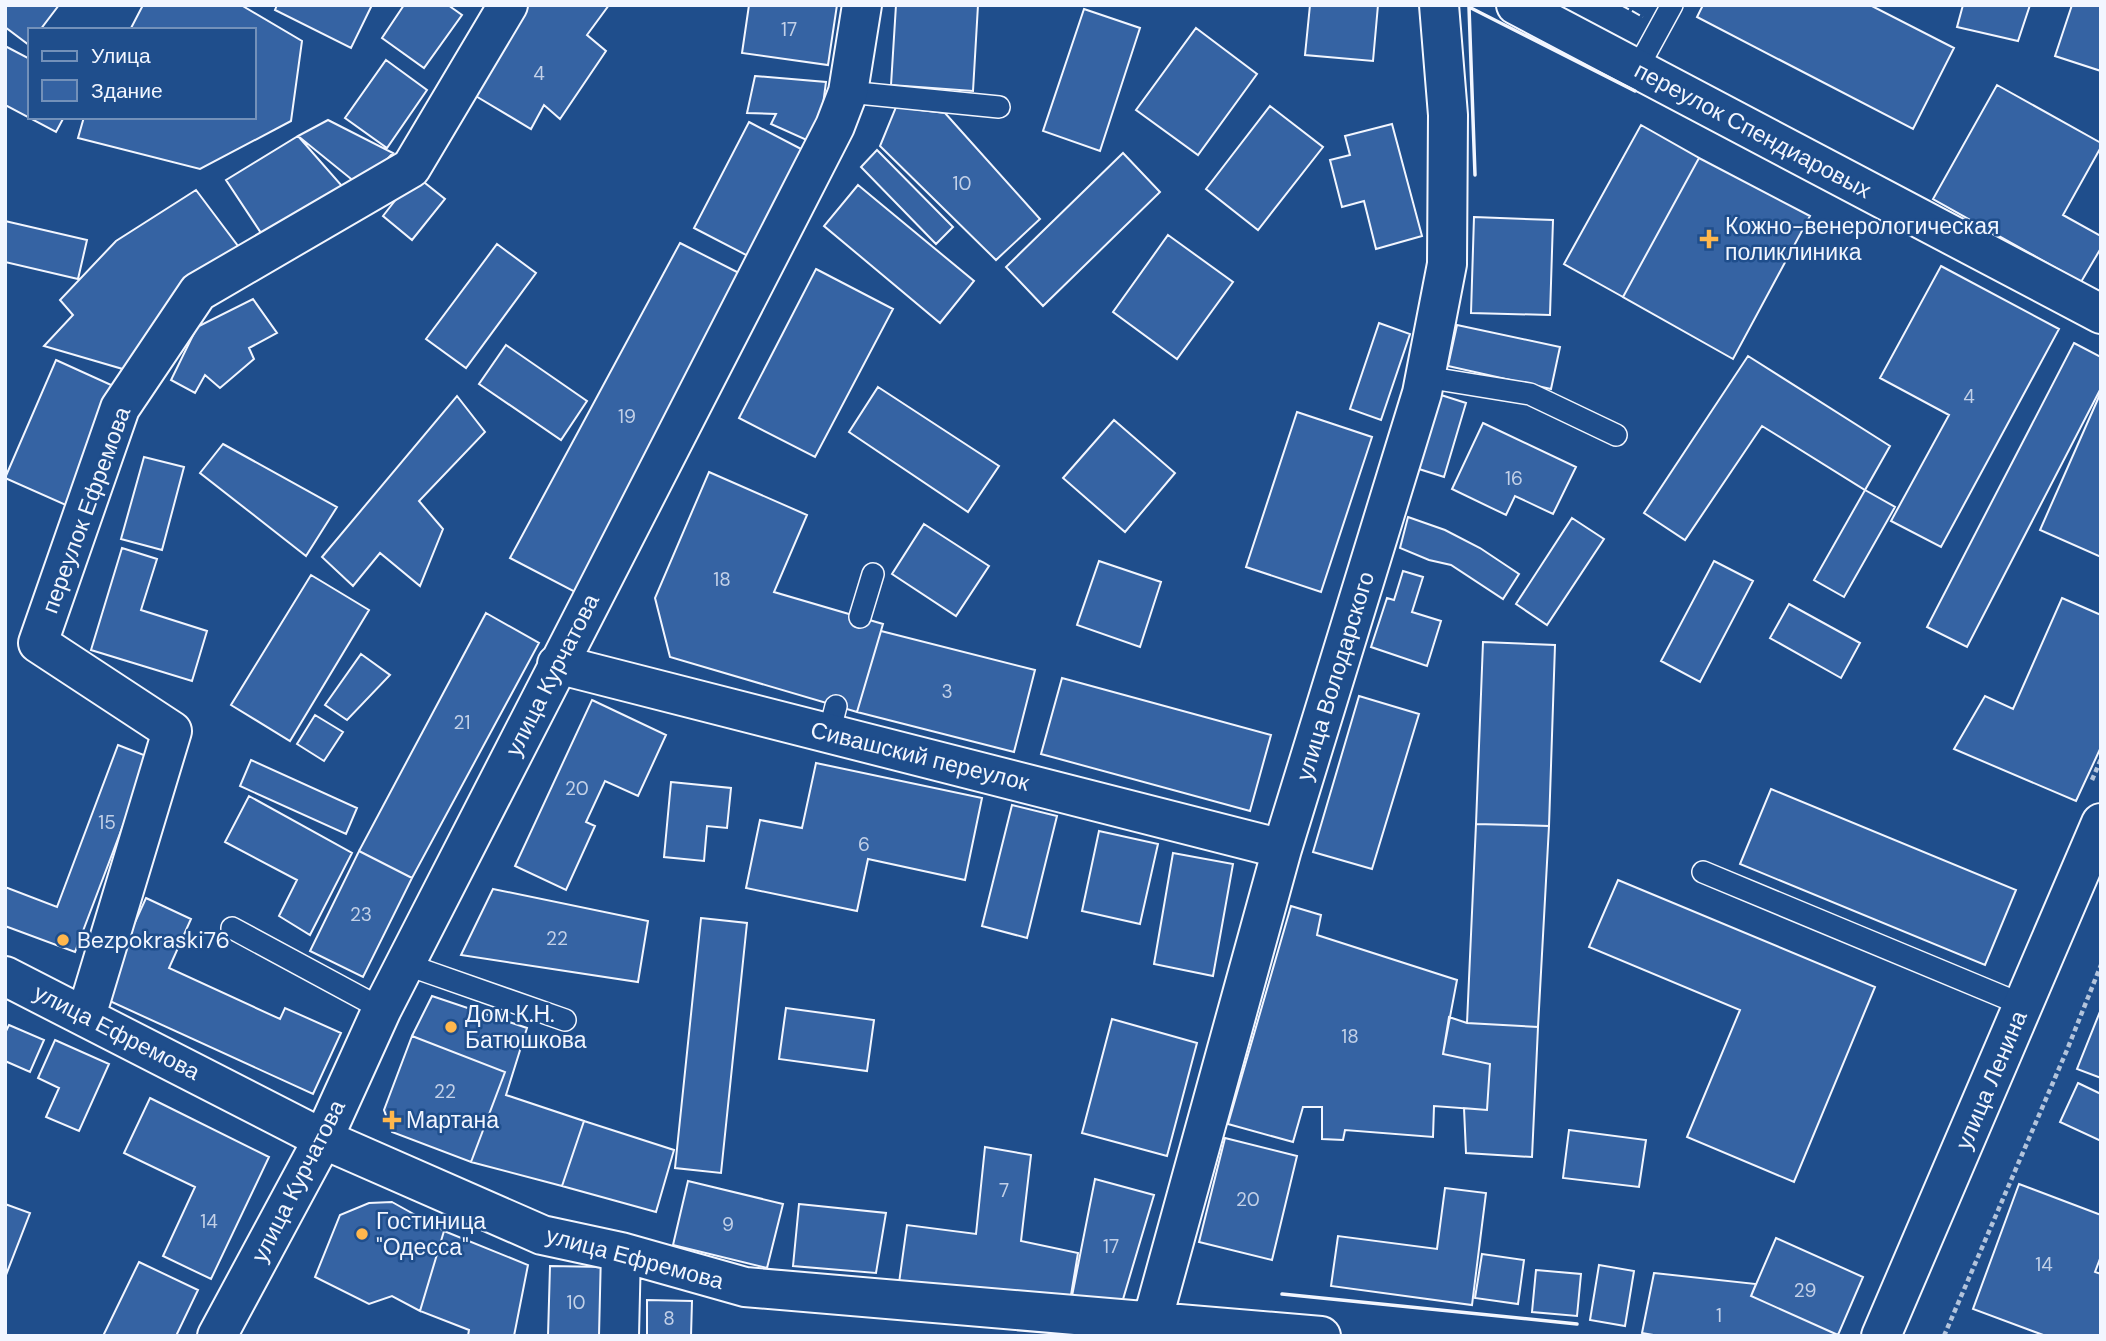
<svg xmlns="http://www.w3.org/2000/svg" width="2106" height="1341" viewBox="0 0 2106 1341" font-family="'DM Sans',sans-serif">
	<rect width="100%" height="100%" fill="#1f4e8c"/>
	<path fill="#3563a3" stroke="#f2f6ff" stroke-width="2" d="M5 5H59L40 30H30L29 45 5 27Z
		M143 5H241L302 41 291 121 200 169 78 138 84 117H254V30H130Z
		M277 5H372L351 48 275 10Z
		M404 5H448L462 15 424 68 382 38Z
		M525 5H609L587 35 606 51 560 119 544 105 531 129 474 95Z
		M749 5H837L828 65 742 53Z
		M896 5H978L973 91 891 85Z
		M1310 5H1378L1373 61 1305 55Z
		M1703 5H1870L1954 48 1913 129 1697 17Z
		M1963 5H2030L2018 41 1957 27Z
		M2072 5H2101V71L2055 56Z
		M1084 9 1140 28 1100 151 1043 131Z
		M1196 28 1257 74 1198 155 1136 110Z
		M5 46 30 59V117H64L56 132 5 105Z
		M386 60 427 90 387 148 345 118Z
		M755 76 826 82 821 120 811 142 771 124 776 114 747 113Z
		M1997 85 2101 143V147L2063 215 2101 236V248L2081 282 1933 199Z
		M1270 106 1323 147 1258 230 1206 189Z
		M896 107 945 113 1040 219 996 260 880 146Z
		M328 120 393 153 361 187 298 136Z
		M749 122 805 151 750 257 694 228Z
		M1392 124 1422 236 1376 249 1364 201 1342 207 1330 160 1350 155 1345 136Z
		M1641 125 1699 158 1623 297 1564 264Z
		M298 136 342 186 267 242 226 180Z
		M877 150 953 227 936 244 861 167Z
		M1123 153 1160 192 1043 306 1006 267Z
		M1699 158 1810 216 1733 359 1623 297Z
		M415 175 445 199 412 240 383 216Z
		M858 185 974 281 940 323 824 226Z
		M196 190 241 250 133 372 44 346 73 315 60 300 116 241Z
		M1474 217 1553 220 1550 315 1471 313Z
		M5 221 87 240 78 279 5 262Z
		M1168 235 1233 282 1177 359 1113 312Z
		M680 243 741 274 577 593 510 558Z
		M497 244 536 273 466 368 426 339Z
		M1941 266 2059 329 1941 547 1891 521 1949 415 1880 378Z
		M816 269 893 309 815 457 739 418Z
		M253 299 277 333 249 348 254 359 220 388 205 375 195 393 171 380 197 327Z
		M1379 323 1410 334 1381 420 1350 409Z
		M1457 325 1560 347 1551 389 1448 366Z
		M2074 343 2101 357V388L1967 647 1927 627Z
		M506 345 587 401 561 440 479 384Z
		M1748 356 1890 446 1865 490 1762 426 1685 540 1644 513Z
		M56 360 120 389 68 506 5 478Z
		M878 387 999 466 968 512 849 432Z
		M2101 392V557L2040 530Z
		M1441 395 1466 403 1444 477 1419 469Z
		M457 396 485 432 419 501 443 529 420 586 380 553 353 586 322 557Z
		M1297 412 1372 437 1321 592 1246 567Z
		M1114 420 1175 473 1125 532 1063 478Z
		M1483 423 1576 467 1553 514 1515 496 1506 515 1452 489Z
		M223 444 337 507 306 556 200 473Z
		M144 457 184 467 162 550 121 539Z
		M709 472 807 515 774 592 883 624 857 712 670 657 655 598Z
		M1865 490 1895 507 1844 597 1814 580Z
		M1408 517 1445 530 1480 548 1519 574 1503 599 1451 565 1429 560 1400 548Z
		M1572 518 1604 539 1547 625 1516 604Z
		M924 524 989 566 956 616 892 574Z
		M122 548 157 559 141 610 207 631 192 681 91 650Z
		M1099 561 1161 582 1140 647 1077 625Z
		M1714 561 1753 581 1700 682 1661 661Z
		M1403 571 1423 577 1412 612 1441 621 1427 666 1371 647 1387 598 1394 600Z
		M311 575 369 610 290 741 231 705Z
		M2062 598 2101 615V747L2076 801 1954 749 1985 696 2013 709Z
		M1789 604 1860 643 1841 678 1770 638Z
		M486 613 539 643 412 878 359 851Z
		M881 631 1035 670 1014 752 857 712Z
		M1483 642 1555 645 1549 826 1476 824Z
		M361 654 390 675 347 720 325 705Z
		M1062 678 1271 735 1250 811 1041 754Z
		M1359 696 1419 714 1372 869 1313 852Z
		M592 700 666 735 638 796 605 781 586 822 595 826 566 890 515 866Z
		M315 715 343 732 324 761 297 744Z
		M118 745 149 757 75 952 5 926V887L57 907Z
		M251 760 357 808 346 834 240 786Z
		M816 763 982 798 965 880 868 859 857 911 746 888 760 820 802 828Z
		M671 782 731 788 727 828 707 826 704 861 664 857Z
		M1771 789 2016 890 1985 965 1740 864Z
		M249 796 352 853 310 935 279 916 297 880 225 842Z
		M1012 805 1057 816 1027 938 982 926Z
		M1476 824 1549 826 1538 1027 1467 1023Z
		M1099 831 1158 844 1140 924 1082 911Z
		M359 851 412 878 363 977 310 951Z
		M1173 853 1233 864 1213 976 1154 964Z
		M1618 880 1875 987 1794 1182 1687 1137 1740 1010 1589 947Z
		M493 889 648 921 638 982 461 955Z
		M146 898 191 919 169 968 280 1019 285 1008 341 1033 313 1094 101 997Z
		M1291 906 1321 915 1317 935 1457 980 1443 1054 1490 1064 1487 1110 1434 1106 1433 1137 1345 1130 1343 1140 1322 1139V1107H1303L1293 1142 1228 1124Z
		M701 918 747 923 721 1173 675 1168Z
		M432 996 527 1028 506 1095 584 1121 562 1186 471 1162 505 1072 412 1036Z
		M786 1008 874 1020 867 1071 779 1059Z
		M2101 1009V1078L2077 1069Z
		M1449 1017 1467 1023 1538 1027 1532 1157 1466 1153 1464 1108 1487 1110 1490 1064 1443 1054Z
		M1112 1019 1197 1043 1167 1156 1082 1133Z
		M9 1025 44 1040 30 1072 5 1061V1033Z
		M412 1036 505 1072 471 1162 392 1132 384 1110Z
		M55 1040 109 1064 79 1131 46 1117 59 1088 38 1078Z
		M2078 1083 2101 1094V1141L2060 1122Z
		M150 1098 269 1157 211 1279 163 1256 195 1187 124 1153Z
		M584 1121 674 1150 656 1212 562 1186Z
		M1569 1130 1646 1140 1639 1187 1563 1178Z
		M1225 1138 1297 1156 1272 1260 1199 1242Z
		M985 1147 1031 1155 1021 1241 1078 1253 1070 1301 899 1283 907 1225 976 1234Z
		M1095 1179 1154 1195 1121 1306 1072 1296Z
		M688 1181 783 1204 767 1268 673 1245Z
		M2019 1184 2101 1215V1256L2095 1272 2101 1274V1336H2046L1973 1309Z
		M1445 1188 1486 1193 1472 1305 1331 1286 1338 1236 1437 1249Z
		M392 1202 444 1231 420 1311 392 1296 369 1304 315 1277 340 1215 369 1203Z
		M5 1204 30 1213 6 1275H5Z
		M799 1204 886 1213 876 1273 793 1266Z
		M444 1231 528 1265 514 1336H468L469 1330 420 1311Z
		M1776 1238 1863 1277 1838 1335 1751 1296Z
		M1482 1254 1524 1260 1518 1304 1475 1298Z
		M139 1262 198 1290 176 1336H103Z
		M1599 1265 1634 1271 1625 1326 1590 1320Z
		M550 1266 604 1267 603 1336H548Z
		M1536 1270 1581 1274 1577 1316 1532 1312Z
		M1654 1273 1756 1284 1751 1296 1838 1335 1659 1336 1642 1333Z
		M647 1300 692 1301 691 1336H647Z"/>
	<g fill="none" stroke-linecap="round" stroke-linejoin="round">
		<g stroke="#f2f6ff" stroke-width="24">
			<path id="lane" d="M1637 69 1672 5
				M848 92 999 107
				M1425 377 1530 394 1616 435
				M860 617 873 574
				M829 733 836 706
				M1703 872 2023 1005
				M232 928 382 1009
				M405 964 565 1020"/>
		</g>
		<g stroke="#f2f6ff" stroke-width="42">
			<path id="street" d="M1516 5 2101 314
				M557 664 1282 849
				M5 976 323 1139 542 1235 621 1252 745 1287 1321 1336
				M86 1016 172 731 38 643 120 408 198 292 411 168 508 5
				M217 1336 323 1139 382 1009 835 126 848 92 862 5
				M619 1336 621 1252
				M1148 1336 1282 849 1422 393 1447 264 1448 115 1439 5"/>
		</g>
		<g stroke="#f2f6ff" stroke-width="42">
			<path id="secondary" d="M1881 1336 2101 823"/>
		</g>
		<path stroke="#b3c4dc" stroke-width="4.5" stroke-dasharray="5 3.5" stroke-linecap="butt" d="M2092 780 2101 759
			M1944 1336 2067 1050 2101 965"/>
		<use href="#lane" stroke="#1f4e8c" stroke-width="21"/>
		<use href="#street" stroke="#1f4e8c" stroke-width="38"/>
		<use href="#secondary" stroke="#1f4e8c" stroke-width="38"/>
		<path stroke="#f2f6ff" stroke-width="2" stroke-dasharray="9 3.5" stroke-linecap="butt" d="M1621 5 1643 17"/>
		<path stroke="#f2f6ff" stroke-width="3.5" d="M1475 175 1469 7 1635 91
			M1282 1294 1577 1324"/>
	</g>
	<g fill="#ffb74d" stroke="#1f4e8c" stroke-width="2.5">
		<path d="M1705.5 228.5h7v7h7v7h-7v7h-7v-7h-7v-7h7z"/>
		<circle cx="63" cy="940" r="7"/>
		<circle cx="451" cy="1027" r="7"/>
		<path d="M388.5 1109.5h7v7h7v7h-7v7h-7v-7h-7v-7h7z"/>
		<circle cx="362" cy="1234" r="7"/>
	</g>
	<g text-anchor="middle" stroke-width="5" stroke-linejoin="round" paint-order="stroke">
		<g font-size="19" fill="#c3d1e8">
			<text x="789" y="36">17</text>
			<text x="539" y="80">4</text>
			<text x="962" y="190">10</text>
			<text x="1969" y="403">4</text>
			<text x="627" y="423">19</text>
			<text x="1514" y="485">16</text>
			<text x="722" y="586">18</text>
			<text x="947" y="698">3</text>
			<text x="462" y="729">21</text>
			<text x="577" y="795">20</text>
			<text x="107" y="829">15</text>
			<text x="864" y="851">6</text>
			<text x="361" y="921">23</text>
			<text x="557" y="945">22</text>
			<text x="1350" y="1043">18</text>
			<text x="445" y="1098">22</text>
			<text x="1004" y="1197">7</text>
			<text x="1248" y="1206">20</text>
			<text x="209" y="1228">14</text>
			<text x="728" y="1231">9</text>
			<text x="1111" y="1253">17</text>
			<text x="2044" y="1271">14</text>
			<text x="1805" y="1297">29</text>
			<text x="576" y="1309">10</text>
			<text x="1719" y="1322">1</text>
			<text x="669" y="1325">8</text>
		</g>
		<g font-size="23" fill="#f2f6ff" stroke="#1f4e8c">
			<text transform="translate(1753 130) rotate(28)" y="8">переулок Спендиаровых</text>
			<text transform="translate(86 510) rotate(-70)" y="8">переулок Ефремова</text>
			<text transform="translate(552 675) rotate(-63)" y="8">улица Курчатова</text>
			<text transform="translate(1335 676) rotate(-73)" y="8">улица Володарского</text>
			<text transform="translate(920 756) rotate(14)" y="8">Сивашский переулок</text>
			<text transform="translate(117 1032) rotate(27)" y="8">улица Ефремова</text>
			<text transform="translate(1991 1080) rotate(-67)" y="8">улица Ленина</text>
			<text transform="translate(298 1181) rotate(-63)" y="8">улица Курчатова</text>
			<text transform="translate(635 1258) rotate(15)" y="8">улица Ефремова</text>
		</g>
		<g font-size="23" fill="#f2f6ff" stroke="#1f4e8c" text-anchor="start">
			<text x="1725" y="234">Кожно-венерологическая<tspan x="1725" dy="26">поликлиника</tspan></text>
			<text x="77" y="948">Bezpokraski76</text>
			<text x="465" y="1022">Дом К.Н.<tspan x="465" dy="26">Батюшкова</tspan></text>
			<text x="406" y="1128">Мартана</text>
			<text x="376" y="1229">Гостиница<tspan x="376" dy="26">"Одесса"</tspan></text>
		</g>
	</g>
	<rect width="2106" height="1341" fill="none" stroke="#f2f6ff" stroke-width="14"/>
	<rect x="28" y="28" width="228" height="91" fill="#1f4e8c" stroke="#7391ba" stroke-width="2"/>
	<rect x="42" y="51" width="35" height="10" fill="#1f4e8c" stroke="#7391ba" stroke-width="2"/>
	<text x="91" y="63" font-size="21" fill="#f2f6ff">Улица</text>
	<rect x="42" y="80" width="35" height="21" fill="#3563a3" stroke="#7391ba" stroke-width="2"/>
	<text x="91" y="98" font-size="21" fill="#f2f6ff">Здание</text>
</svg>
